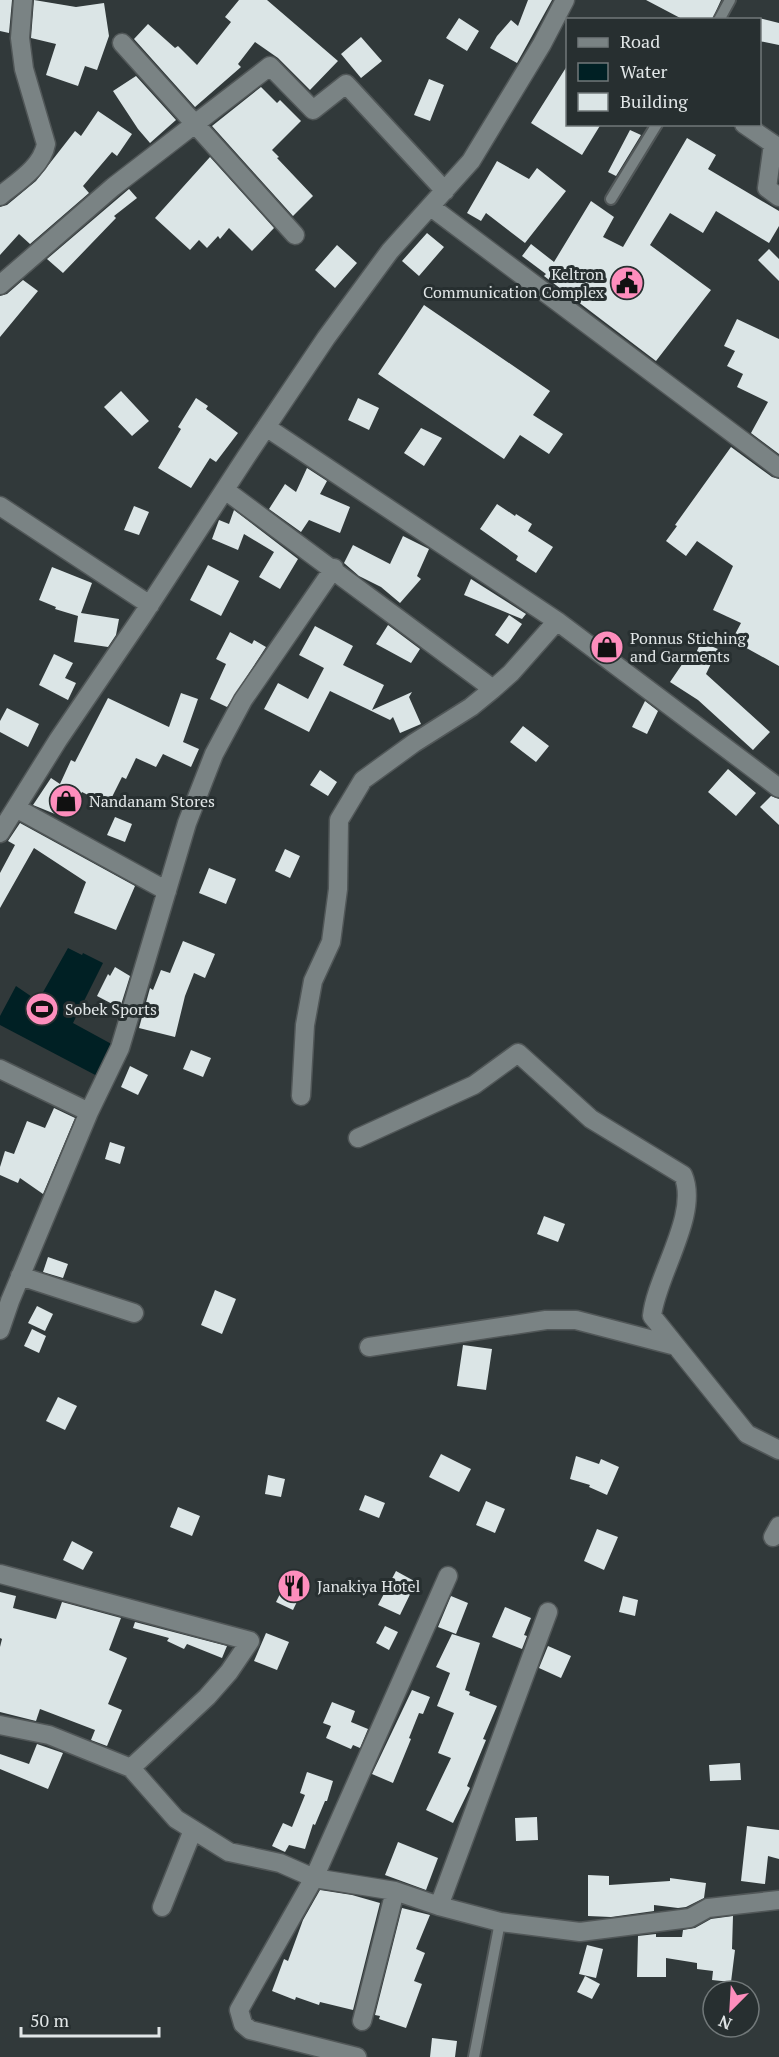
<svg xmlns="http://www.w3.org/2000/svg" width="779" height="2057" viewBox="0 0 779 2057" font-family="'PT Serif',serif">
	<rect width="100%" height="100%" fill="#31393a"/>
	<path fill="#002024" d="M68 948 82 955 83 953 103 963 73 1023 117 1047 101 1078 0 1025V1016L16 986 38 1001Z"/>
	<path fill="#dbe5e6" d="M0 0H12L9 33 0 31Z
		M34 0 76 7 104 3 109 36 97 70 85 66 78 86 46 75 56 44 31 38Z
		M239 0H267L338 61 310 90 278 58 255 42 238 64 241 67 195 107 134 39 148 24 175 48 178 46 197 65 231 22 225 17Z
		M528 0H552L517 63 490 48 497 36 511 20 518 26Z
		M646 0H721L712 20H684Z
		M459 18 479 31 467 51 446 38Z
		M759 18 779 23V45L759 41Z
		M361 37 382 61 361 78 341 54Z
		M567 66V124H601L582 155 531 123Z
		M136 76 176 120 150 143 138 129 113 91Z
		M429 79 444 85 430 121 414 115Z
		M261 87 277 103 280 100 301 121 272 150 279 157 277 158 313 196 293 216 212 126Z
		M98 111 132 134 117 156 112 152 83 186 89 193 30 244 19 234 0 255V207L7 205 36 181 75 131 81 136Z
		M630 130 641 135 616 176 608 172Z
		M687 138 716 155 708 169 779 211V226L769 243 716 211 703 233 670 213 650 245 711 290 656 361 544 276 546 274 522 256 531 244 554 262 591 201 614 217 603 237 623 247Z
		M210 157 274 228 252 251 229 228 220 239 218 236 207 248 199 240 190 250 155 218Z
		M497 161 529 179 537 168 566 191 525 243 486 213 481 221 467 213Z
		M129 189 137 198 114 216 116 218 63 273 47 259Z
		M427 233 444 247 419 276 402 261Z
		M337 245 357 263 335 288 315 270Z
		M769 249 779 259V281L758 260Z
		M23 280 38 291 0 337V296L7 294Z
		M424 305 550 391 533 415 563 434 549 454 520 435 504 459 378 374Z
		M737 319 779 339V454L751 433 768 402 737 387 743 374 727 366 735 351 724 346Z
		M121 391 149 421 132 436 104 407Z
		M196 398 208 406 206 409 238 433 216 462 210 458 191 488 158 468 181 429 178 427Z
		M358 398 379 408 369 430 348 420Z
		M421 428 442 438 424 466 404 453Z
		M731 447 772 477 779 479V666L732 640 741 623 713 610 733 566 697 541 686 556 666 541 677 526 675 525Z
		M307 468 327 481 320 494 350 507 340 533 309 520 301 532 269 509 285 484 296 492Z
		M497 504 515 516 516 514 532 524 528 531 553 547 536 573 516 560 518 556 480 529Z
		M134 506 149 512 139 535 124 530Z
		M234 510 298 559 280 589 259 577 274 552 244 534 238 550 212 539 219 520 229 524Z
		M403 536 429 549 417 576 421 579 400 603 381 587 359 576 344 563 353 545 390 564Z
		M208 565 239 581 221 616 190 600Z
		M52 567 92 583 81 613 119 619 116 635 108 647 74 642 78 616 55 609 56 607 39 600Z
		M471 579 526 614 522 619 464 595Z
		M509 615 522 624 508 644 495 635Z
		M388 625 420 649 411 663 376 644Z
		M315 626 353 646 343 665 384 685 372 710 412 692 409 697 421 724 400 733 393 717 390 720 330 691 309 732 264 709 278 683 308 699 324 668 299 655Z
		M230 632 252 644 254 640 266 647 227 707 210 699 226 664 216 659Z
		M701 642 718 649 706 674 770 732 753 750 698 700 670 682 685 660 691 664Z
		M54 654 73 663 65 678 76 683 68 700 39 685Z
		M181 693 198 699 183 742 199 749 191 767 163 754 156 767 136 758 126 779 122 777 108 805 82 792 65 818 33 805 51 778 60 784 71 760 75 762 108 698 169 727Z
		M645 701 658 711 647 734 632 727Z
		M7 708 39 724 28 747 0 732V721Z
		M523 726 549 746 536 762 510 742Z
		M728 769 756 793 736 816 708 792Z
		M320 770 337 782 328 796 310 785Z
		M771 796 779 799V825L760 807Z
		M115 817 132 824 125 842 107 835Z
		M20 823 135 886 116 930 74 913 86 882 34 848 0 908V873L15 845 8 841Z
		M285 849 300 856 290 878 275 871Z
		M209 868 236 879 226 904 199 893Z
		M183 941 215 954 205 978 194 973 185 996 175 1037 139 1028 150 988 153 990 161 970 170 973Z
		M115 967 130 976 120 1008 97 996 108 974 110 976Z
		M191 1050 211 1058 203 1077 183 1069Z
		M130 1066 148 1075 138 1095 121 1087Z
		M54 1108 75 1118 43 1194 20 1178 18 1183 0 1175V1167L5 1151 14 1154 27 1121 45 1128Z
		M110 1142 125 1147 120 1164 105 1159Z
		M544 1216 565 1224 558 1242 537 1234Z
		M48 1257 68 1264 63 1278 43 1272Z
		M215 1290 236 1299 222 1334 201 1325Z
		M37 1306 53 1314 45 1331 28 1323Z
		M32 1329 46 1336 39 1353 24 1346Z
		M463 1345 492 1349 486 1390 457 1386Z
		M58 1397 77 1406 65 1430 46 1421Z
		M441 1454 471 1469 459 1492 429 1477Z
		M576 1456 599 1464 601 1459 619 1467 607 1495 589 1487 590 1485 570 1479Z
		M268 1475 285 1479 281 1497 265 1494Z
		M365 1495 385 1503 379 1518 359 1510Z
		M486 1501 505 1509 495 1533 476 1525Z
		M178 1507 200 1516 192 1536 170 1527Z
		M597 1529 618 1537 604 1570 584 1561Z
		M72 1541 93 1552 83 1570 63 1560Z
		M396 1571 416 1582 400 1615 378 1605Z
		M287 1580 304 1587 293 1610 276 1602Z
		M0 1592 16 1596 13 1608 56 1619 62 1602 121 1618 109 1650 127 1658 108 1704 122 1710 107 1746 91 1740 95 1730 40 1709 36 1721 0 1712V1647L2 1639 0 1638Z
		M451 1596 468 1603 456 1634 438 1627Z
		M623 1596 638 1600 635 1616 619 1612Z
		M505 1607 531 1618 524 1635 527 1636 522 1649 492 1637Z
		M135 1622 227 1646 222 1658 187 1644 184 1649 167 1641 169 1638 133 1628Z
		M385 1626 398 1632 389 1650 376 1643Z
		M266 1633 289 1642 277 1670 254 1661Z
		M452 1634 480 1643 465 1690 470 1692 469 1695 497 1706 483 1739 486 1740 467 1786 470 1788 453 1823 426 1810 451 1758 438 1753 454 1713 437 1706 450 1673 436 1667Z
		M548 1646 571 1656 561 1678 539 1668Z
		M412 1690 430 1697 423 1714 419 1713 409 1738 411 1739 393 1783 372 1774Z
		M332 1702 355 1711 351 1722 368 1729 360 1748 353 1745 351 1749 326 1738 331 1726 323 1723Z
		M37 1744 63 1753 48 1789 0 1769V1754L29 1764Z
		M740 1763 741 1780 710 1781 709 1765Z
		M307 1772 333 1781 327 1801H325L315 1825 313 1824 305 1849 289 1845 285 1852 272 1846 283 1823 292 1827 305 1795 300 1793Z
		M537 1817 538 1840 516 1841 515 1818Z
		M747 1826 779 1830V1859L768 1856 765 1884 741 1881Z
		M398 1842 438 1858 426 1890 385 1875Z
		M588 1875 609 1876V1885L670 1881V1878L706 1883 704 1898 686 1907 678 1908 654 1905V1911L611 1917 588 1916Z
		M320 1890 352 1895 380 1903 353 2010 320 2002 319 2005 296 1997 295 2000 272 1991 284 1959 288 1961 303 1920Z
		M402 1908 430 1915 416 1949 425 1953 414 1981 422 1984 406 2028 379 2019 380 2016 375 2015Z
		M733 1916 732 1949 735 1950 731 1982 712 1980 713 1971 697 1969V1963L666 1958V1977H637L638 1936 656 1934V1937H682L683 1930 695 1928 711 1919Z
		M587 1945 603 1949 596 1978 579 1974Z
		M585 1976 600 1984 592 1999 577 1992Z
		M432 2038 457 2041 455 2057H430Z"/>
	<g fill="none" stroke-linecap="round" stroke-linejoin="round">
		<g stroke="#515758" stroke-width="14">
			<path id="service" d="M719 20 730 0
				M611 199 657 124
				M474 2057 500 1922"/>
		</g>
		<g stroke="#515758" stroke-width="21">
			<path id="minor" d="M122 43 295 235
				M744 124 773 144 767 188 779 197
				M0 196C17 182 42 167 46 144L24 69 20 38 23 0
				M431 207 779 468
				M0 285 113 187 270 66 313 110 346 84 445 191
				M266 427 557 621 779 788
				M225 490 493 689 511 673 557 621
				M0 506 150 605
				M16 808 167 891
				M0 833 58 740 143 615 246 457 326 338 390 251 471 161 542 44 565 0
				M0 1069 89 1112
				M301 1096 305 1025 313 981 331 942 338 889 339 820 363 780 414 743 471 707 493 689
				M358 1138 474 1085 518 1053 591 1119 683 1175C700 1214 656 1276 652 1316L747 1434 779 1450
				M20 1276 134 1313
				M0 1330 10 1301 89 1112 120 1048 187 823 214 754 243 700 334 568
				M369 1347 546 1320H576L676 1346
				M773 1537 779 1526
				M0 1574 250 1641 229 1672 207 1697 131 1768
				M0 1725 49 1735 131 1768 176 1819 229 1852 280 1863 314 1878 395 1891 439 1906 500 1922 580 1932 690 1918 708 1908 779 1900
				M439 1906 548 1612
				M162 1907 193 1830
				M362 2021 395 1891
				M357 2057 250 2030 243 2024 239 2010 314 1878 448 1576"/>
		</g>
		<use href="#service" stroke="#7a8384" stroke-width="10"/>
		<use href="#minor" stroke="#7a8384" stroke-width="18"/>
	</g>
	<defs>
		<g id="civic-disc" transform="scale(1.725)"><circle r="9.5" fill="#fe8ebd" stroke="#272f30"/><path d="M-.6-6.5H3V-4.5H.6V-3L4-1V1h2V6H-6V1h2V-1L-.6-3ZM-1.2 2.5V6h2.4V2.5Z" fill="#111"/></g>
		<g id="shop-disc" transform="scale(1.725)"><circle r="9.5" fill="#fe8ebd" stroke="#272f30"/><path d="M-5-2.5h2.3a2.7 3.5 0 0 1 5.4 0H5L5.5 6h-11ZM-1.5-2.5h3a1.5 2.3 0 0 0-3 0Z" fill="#111"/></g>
		<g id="stadium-disc" transform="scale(1.725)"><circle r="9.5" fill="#fe8ebd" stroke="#272f30"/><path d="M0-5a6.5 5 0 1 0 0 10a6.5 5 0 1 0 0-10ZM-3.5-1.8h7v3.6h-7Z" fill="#111"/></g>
		<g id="restaurant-disc" transform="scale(1.725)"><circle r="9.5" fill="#fe8ebd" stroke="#272f30"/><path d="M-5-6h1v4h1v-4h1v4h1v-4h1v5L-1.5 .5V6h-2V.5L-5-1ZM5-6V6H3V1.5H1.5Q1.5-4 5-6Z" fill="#111"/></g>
	</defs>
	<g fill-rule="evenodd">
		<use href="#civic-disc" x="627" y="283"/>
		<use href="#shop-disc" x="607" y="647"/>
		<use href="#shop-disc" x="66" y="801"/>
		<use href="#stadium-disc" x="42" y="1009"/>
		<use href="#restaurant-disc" x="294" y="1586"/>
	</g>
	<g text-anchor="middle" stroke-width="6" stroke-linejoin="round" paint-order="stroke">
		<g font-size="16" fill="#e1e6e7" stroke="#272f30" text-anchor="start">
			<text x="604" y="280" text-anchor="end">Keltron<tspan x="604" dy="18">Communication Complex</tspan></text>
			<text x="630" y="644">Ponnus Stiching<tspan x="630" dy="18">and Garments</tspan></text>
			<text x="89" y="807">Nandanam Stores</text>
			<text x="65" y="1015">Sobek Sports</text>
			<text x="317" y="1592">Janakiya Hotel</text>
		</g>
	</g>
	<rect x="566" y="18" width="195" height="108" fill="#272f30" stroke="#717879" stroke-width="1.5"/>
	<rect x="578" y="38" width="30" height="9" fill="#7a8384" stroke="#717879" stroke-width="1.5"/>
	<text x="620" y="48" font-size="18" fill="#e1e6e7">Road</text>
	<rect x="578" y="63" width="30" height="18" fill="#002024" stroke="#717879" stroke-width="1.5"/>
	<text x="620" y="78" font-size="18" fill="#e1e6e7">Water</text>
	<rect x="578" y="93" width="30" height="18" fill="#dbe5e6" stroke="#717879" stroke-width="1.5"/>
	<text x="620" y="108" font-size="18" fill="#e1e6e7">Building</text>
	<g transform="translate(731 2009) rotate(204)"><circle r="28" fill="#272f30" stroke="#717879" stroke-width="1.5"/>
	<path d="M0-4.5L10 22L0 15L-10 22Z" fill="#fe8ebd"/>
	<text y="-9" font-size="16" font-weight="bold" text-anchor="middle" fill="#e1e6e7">N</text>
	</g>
	<path d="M21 2027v9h138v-9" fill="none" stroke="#e1e6e7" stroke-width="3"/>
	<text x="30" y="2027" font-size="18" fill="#e1e6e7" stroke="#272f30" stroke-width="4.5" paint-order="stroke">50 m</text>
</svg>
